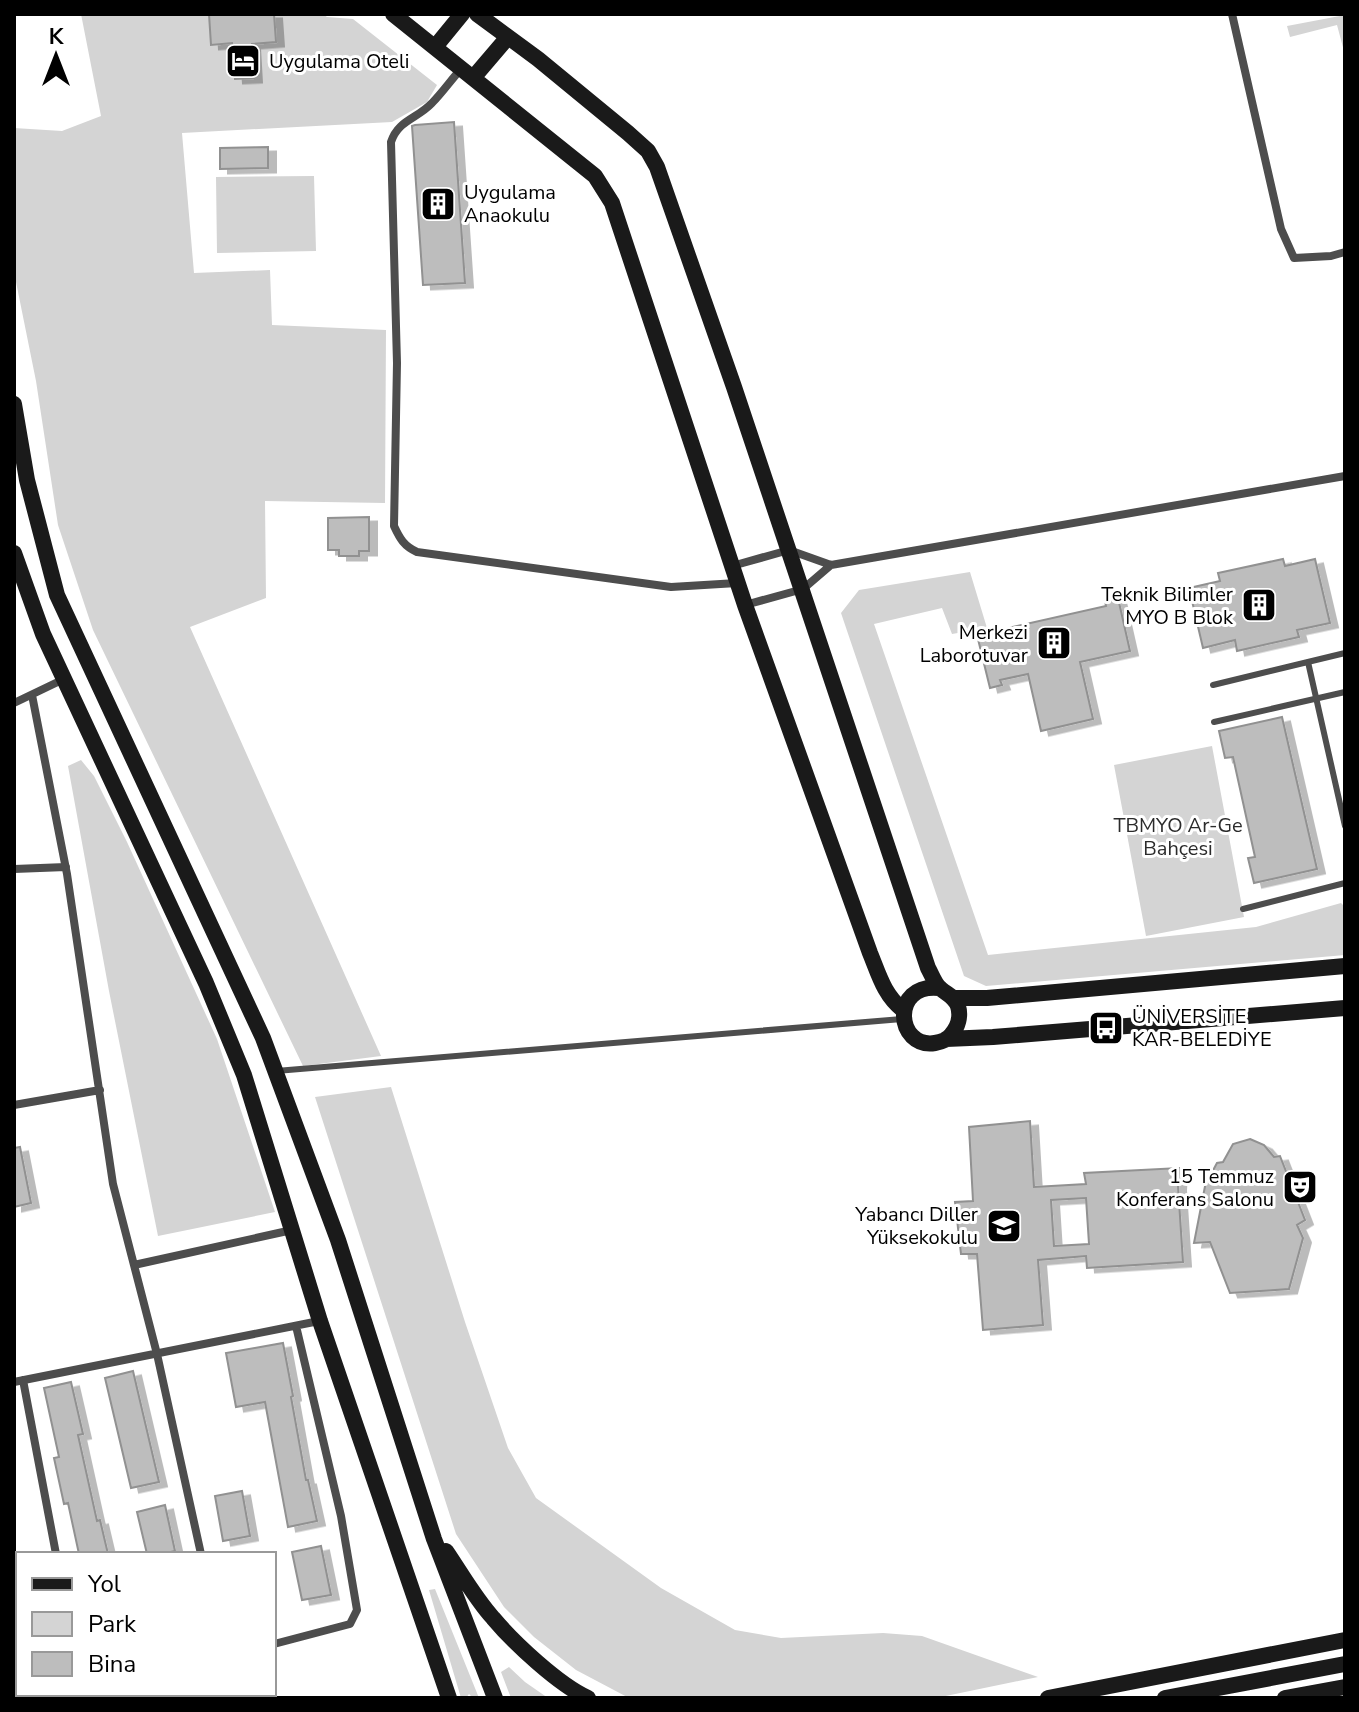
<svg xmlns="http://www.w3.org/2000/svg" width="1359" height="1712" viewBox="0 0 1359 1712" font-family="'Nunito Sans',sans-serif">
	<defs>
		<filter id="shadow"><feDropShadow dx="8" dy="4.5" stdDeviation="0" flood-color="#0004"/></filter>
	</defs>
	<rect width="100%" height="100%" fill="#fff"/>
	<path fill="#d4d4d4" d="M81 14H323L327 17 353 19 437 85 427 102 392 122 182 133 194 273 270 270 272 325 386 330 385 503 265 501 266 598 190 627 381 1056 303 1066 93 630 58 525 36 381 14 272V128L62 131 101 116Z
		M1345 15V55L1337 25 1290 37 1287 26Z
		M314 176 316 251 217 253 216 177Z
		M970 572 987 628 952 634 942 608 874 624 988 955 1256 927 1341 903 1345 907V955L986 986 964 976 841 613 859 590Z
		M1212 746 1244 917 1146 936 1114 765Z
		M81 760 94 776 127 842 217 1039 275 1212 158 1236 109 991 68 766Z
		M391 1087 465 1322 508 1448 536 1498 661 1588 735 1630 781 1638 883 1633 922 1636 1038 1677 936 1698H629L576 1670 534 1637 504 1607 456 1534 315 1097Z
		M435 1589 479 1698H473L469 1694 466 1698H461L429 1590Z
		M509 1667 525 1682 548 1698H511L501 1672Z"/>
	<path fill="#bdbdbd" stroke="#919191" stroke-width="2" fill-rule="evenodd" filter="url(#shadow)" d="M209 14H274L276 42 252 44 254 78 235 79 232 43 211 45Z
		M454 122 465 283 423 285 412 126 415 125Z
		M268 147V168L220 169V148Z
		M369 517V551H359V556H339V550H328V518Z
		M1283 559 1285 566 1315 559 1330 623 1297 630 1299 637 1237 651 1235 640 1203 648 1189 588 1220 581 1218 573Z
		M1118 598 1130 651 1080 662 1093 719 1041 731 1028 674 1000 680 1002 685 990 688 977 635 1106 606 1105 601Z
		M1282 717 1317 869 1254 883 1248 858 1255 857 1233 757 1225 758 1219 731Z
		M1030 1121 1034 1187 1086 1184 1084 1173 1179 1168 1178 1186 1183 1262 1087 1268 1086 1256 1038 1260 1043 1325 983 1330 977 1254H961L955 1202 973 1201 969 1127ZM1086 1198 1089 1244 1054 1246 1051 1200Z
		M1250 1139 1264 1145 1274 1157 1280 1156 1305 1220 1297 1225 1303 1238 1289 1289 1230 1293 1210 1242 1194 1243 1207 1176H1210L1217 1163 1223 1162 1233 1144Z
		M20 1147 31 1203 14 1207V1148Z
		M283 1343 293 1396 291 1397 306 1480H308L317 1521 288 1527 265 1402 236 1407 226 1353Z
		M133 1371 159 1482 131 1488 105 1378Z
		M71 1382 83 1434 78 1435 97 1521 100 1520 108 1554H79L68 1503 64 1504 54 1458 59 1457 44 1388Z
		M242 1491 250 1536 223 1541 215 1496Z
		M165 1505 175 1551 162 1554H147L137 1512Z
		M321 1546 331 1595 302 1600 292 1552Z"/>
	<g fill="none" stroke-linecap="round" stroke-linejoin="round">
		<path stroke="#4d4d4d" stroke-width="6" d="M1308 662 1345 826
			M1213 685 1345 653
			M1214 722 1345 692
			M1243 909 1345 883
			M276 1071 902 1019"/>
		<path stroke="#4d4d4d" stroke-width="8" d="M1232 14 1281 229 1294 258 1331 256 1345 252
			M461 69C451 80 442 93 432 103 417 119 398 120 391 142L397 363 394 526C400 539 404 546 417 552L671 587 737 583
			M732 566 789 550 831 565 1345 476
			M745 605 803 589 831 565
			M32 695 67 874 113 1184 157 1354 201 1554
			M14 703 64 679
			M14 869 66 867
			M14 1105 100 1090
			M134 1265 292 1230
			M23 1380 56 1554
			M14 1382 319 1321
			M14 1593 18 1592
			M274 1644 350 1624 357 1610 341 1516 296 1326
			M169 1698 174 1694"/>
		<path stroke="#1a1a1a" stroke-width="16" d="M393 14 595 176 612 203 745 605 870 953C879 975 884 995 903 1010
			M477 14 538 59 628 133 648 151 657 167 734 387 928 968C932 975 935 985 941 989 948 995 954 996 958 1006 961 1016 958 1027 951 1035 947 1040 941 1042 935 1043 896 1049 890 983 939 988
			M435 47 462 14
			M473 78 508 37
			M14 404 27 480 57 595 263 1038 338 1240 434 1539 495 1698
			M14 553 43 634 206 983 244 1075 320 1321 449 1698
			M953 998H987L1345 966
			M946 1039 993 1037 1345 1008
			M446 1551C461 1573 475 1598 493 1618 514 1643 559 1685 588 1698
			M1048 1698 1345 1640
			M1165 1698 1345 1664
			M1285 1698 1345 1687"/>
	</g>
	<defs>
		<g id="hotel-square" transform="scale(1.8)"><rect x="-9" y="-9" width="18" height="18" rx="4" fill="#000" stroke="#fff"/><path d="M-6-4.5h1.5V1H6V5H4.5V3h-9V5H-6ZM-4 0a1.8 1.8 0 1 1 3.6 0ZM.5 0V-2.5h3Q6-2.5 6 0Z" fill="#fff"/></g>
		<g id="building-square" transform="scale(1.8)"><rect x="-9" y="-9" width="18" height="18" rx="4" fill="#000" stroke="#fff"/><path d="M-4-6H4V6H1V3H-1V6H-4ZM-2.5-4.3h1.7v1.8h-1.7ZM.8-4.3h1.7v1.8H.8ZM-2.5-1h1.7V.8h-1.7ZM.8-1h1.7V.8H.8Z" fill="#fff"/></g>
		<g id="bus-square" transform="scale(1.8)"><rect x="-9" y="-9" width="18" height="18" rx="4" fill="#000" stroke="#fff"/><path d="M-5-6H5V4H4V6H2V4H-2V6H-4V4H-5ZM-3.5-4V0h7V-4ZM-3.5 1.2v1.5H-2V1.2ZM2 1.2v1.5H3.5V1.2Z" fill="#fff"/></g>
		<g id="theatre-square" transform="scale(1.8)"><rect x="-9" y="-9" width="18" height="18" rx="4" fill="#000" stroke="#fff"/><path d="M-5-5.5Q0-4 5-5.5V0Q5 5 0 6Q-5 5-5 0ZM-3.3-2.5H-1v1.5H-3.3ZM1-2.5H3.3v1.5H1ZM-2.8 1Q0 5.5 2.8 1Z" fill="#fff"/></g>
		<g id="school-square" transform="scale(1.8)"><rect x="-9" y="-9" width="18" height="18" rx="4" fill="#000" stroke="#fff"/><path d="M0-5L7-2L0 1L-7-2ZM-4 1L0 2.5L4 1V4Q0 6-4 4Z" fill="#fff"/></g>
	</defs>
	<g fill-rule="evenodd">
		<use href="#hotel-square" x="243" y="61"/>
		<use href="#building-square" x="438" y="204"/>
		<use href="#building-square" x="1259" y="605"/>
		<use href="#building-square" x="1054" y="643"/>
		<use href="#bus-square" x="1106" y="1028"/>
		<use href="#theatre-square" x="1300" y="1187"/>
		<use href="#school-square" x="1004" y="1226"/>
	</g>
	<g text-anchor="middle" stroke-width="6" stroke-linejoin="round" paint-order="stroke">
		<g font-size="20" fill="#000" stroke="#fff" text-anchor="end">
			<text x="269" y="68" text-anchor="start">Uygulama Oteli</text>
			<text x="464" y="199" text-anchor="start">Uygulama<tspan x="464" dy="23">Anaokulu</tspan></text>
			<text x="1233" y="601">Teknik Bilimler<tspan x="1233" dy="23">MYO B Blok</tspan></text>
			<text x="1028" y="639">Merkezi<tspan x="1028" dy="23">Laborotuvar</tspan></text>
			<text x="1132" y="1023" text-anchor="start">ÜNİVERSİTE<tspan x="1132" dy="23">KAR-BELEDİYE</tspan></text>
			<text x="1274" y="1183">15 Temmuz<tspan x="1274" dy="23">Konferans Salonu</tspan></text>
			<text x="978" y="1221">Yabancı Diller<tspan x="978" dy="23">Yüksekokulu</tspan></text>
		</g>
		<g font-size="20" fill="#2b2b2b" stroke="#fff">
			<text x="1178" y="832">TBMYO Ar-Ge<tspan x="1178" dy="23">Bahçesi</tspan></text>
		</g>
	</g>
	<rect width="1359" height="1712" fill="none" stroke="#000000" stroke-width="32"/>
	<rect x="16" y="1552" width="260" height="144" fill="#ffffff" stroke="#999999" stroke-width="2"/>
	<rect x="32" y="1578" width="40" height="12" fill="#1a1a1a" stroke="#999999" stroke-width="2"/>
	<text x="88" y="1592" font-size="24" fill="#000000">Yol</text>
	<rect x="32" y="1612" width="40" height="24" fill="#d4d4d4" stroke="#999999" stroke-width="2"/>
	<text x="88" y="1632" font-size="24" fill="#000000">Park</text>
	<rect x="32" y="1652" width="40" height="24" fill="#bdbdbd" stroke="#999999" stroke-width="2"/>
	<text x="88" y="1672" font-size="24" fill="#000000">Bina</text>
	<g transform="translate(56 56)" stroke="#ffffff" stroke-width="6" paint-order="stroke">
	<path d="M0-6L14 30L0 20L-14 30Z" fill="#000000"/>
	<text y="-12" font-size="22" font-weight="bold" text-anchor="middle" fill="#000000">K</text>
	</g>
</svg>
